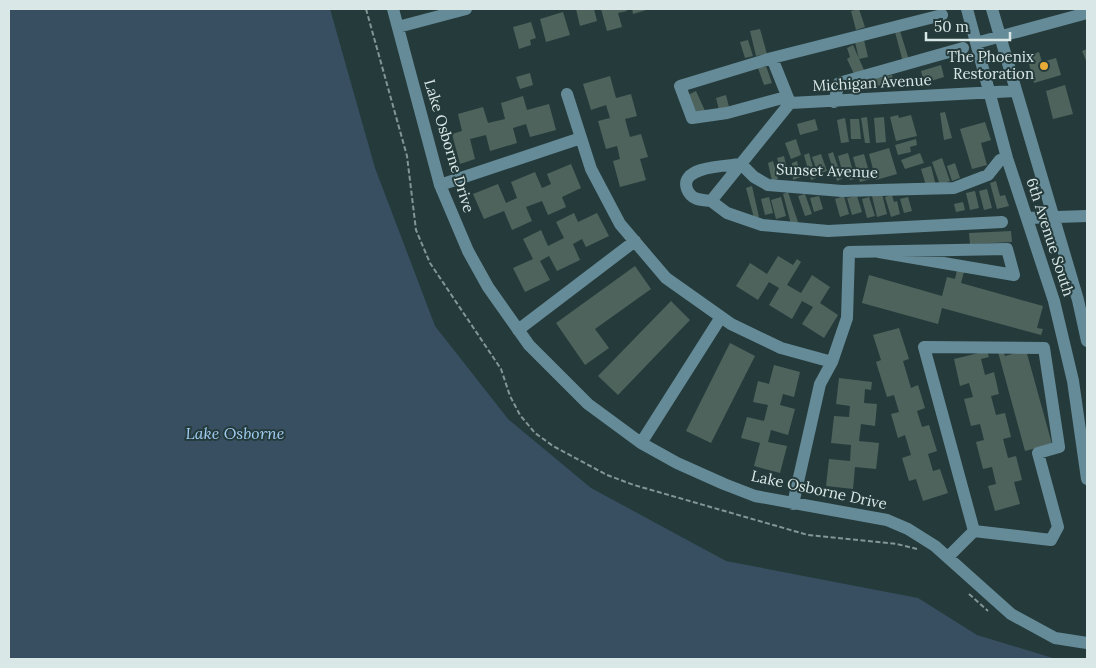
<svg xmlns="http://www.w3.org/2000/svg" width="1096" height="668" viewBox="0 0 1096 668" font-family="Lora,serif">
	<rect width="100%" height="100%" fill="#253b3b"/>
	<path fill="#384f62" d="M9 9H330L375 168 435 326 508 419 591 488 726 561 918 598 977 635 1056 659H9Z"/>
	<path fill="#4e635c" d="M576 9H594L597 21 580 26Z
		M601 9H626L627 11 618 13 622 27 607 31Z
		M632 9H650L633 14Z
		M859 9 865 27 856 30 851 11Z
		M563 12 570 35 546 42 540 19Z
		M531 22 536 38 530 40 531 45 519 49 513 27Z
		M760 29 767 54 756 56 750 31Z
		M900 31 909 60 903 62 895 32Z
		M748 40 753 56 745 58 740 42Z
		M864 40 868 57 859 59 855 42Z
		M853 45 864 70 854 74 847 59 850 57 847 48Z
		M1087 49V63L1082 51Z
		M1039 52 1042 62 1056 58 1061 75 1034 83 1027 56Z
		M941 65 944 77 924 83 921 71Z
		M766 66 772 83 764 85 758 68Z
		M530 73 533 85 520 89 516 77Z
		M892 75 894 83 867 88 865 81Z
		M610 76 616 98 631 94 637 116 625 119 630 137 641 134 648 157 640 159 646 180 620 187 613 161 620 159 617 146 606 149 598 121 610 118 606 105 591 110 583 84Z
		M1065 85 1073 114 1053 119 1046 91Z
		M696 91 706 113 698 117 688 95Z
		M726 95 729 107 719 110 716 98Z
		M523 96 527 110 549 104 556 130 530 137 526 124 513 128 517 143 490 151 486 135 470 139 475 159 460 164 452 134 462 131 458 114 483 107 488 123 505 119 501 103Z
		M945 112 952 138 944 140 940 113Z
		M898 115 899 118 911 115 917 136 896 141 890 117Z
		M867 117 870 143H865L861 118Z
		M884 117 886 142 876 143 874 118Z
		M845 118 849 142 841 143 837 120Z
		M815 119 818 130 800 135 797 124Z
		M850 119H859L861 139H851Z
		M985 122 991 140 981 143 987 165 972 169 960 129Z
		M796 139 801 155 791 159 785 143Z
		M916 139 917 145 910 147 911 152 898 155 895 145Z
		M889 148 897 174 876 180 869 154Z
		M833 152 842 179 837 181 828 154Z
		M809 153 816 178 811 180 804 155Z
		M848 153 855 179 850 180 848 173 843 174 838 156Z
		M920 153 924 163 905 169 901 160Z
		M821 154 827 171 818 174 812 157Z
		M864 154 871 179 860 182 853 157Z
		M784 156 788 174 782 176 777 158Z
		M942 158 950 181 940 185 932 162Z
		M773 161 778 179 772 181 768 163Z
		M797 161 801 177 793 180 792 163Z
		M955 163 960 178 952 181 947 166Z
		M571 164 581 188 562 197 566 207 548 215 542 201 526 207 532 221 512 230 504 211 484 219 473 194 498 184 506 203 517 198 511 182 535 172 542 188 551 184 547 174Z
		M931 166 936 186 927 189 921 169Z
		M996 181 1000 196 1005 195 1009 206 997 209 990 183Z
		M752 186 759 217 754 218 746 188Z
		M987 189 992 208 984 210 979 191Z
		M975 191 979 208 970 210 966 193Z
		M788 192 798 222 791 224 783 194Z
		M805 194 812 214 805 216 798 196Z
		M882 194 887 214 877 217 872 196Z
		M892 195 894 202 897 201 900 214 891 217 885 197Z
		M819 196 823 209 814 212 810 198Z
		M844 196 849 214 840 217 835 199Z
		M857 196 862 212 852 215 847 198Z
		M769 197 773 213 765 215 761 199Z
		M781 197 786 216 776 219 771 200Z
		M869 197 875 216 867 218 862 199Z
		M908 197 912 211 904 213 900 199Z
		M963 202 965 210 956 212 954 204Z
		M574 213 578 222 597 213 609 236 586 247 582 239 573 244 580 260 557 271 549 256 540 261 550 280 525 292 513 268 533 259 523 239 541 230 548 246 564 238 556 222Z
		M1011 231 1012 242 970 244 969 233Z
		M778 256 793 265 797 259 801 262 787 285 801 293 812 275 830 287 820 303 838 315 824 338 802 324 813 307 802 301 792 319 769 305 779 288 769 282 758 300 736 286 750 263 767 274Z
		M635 266 651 289 595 329 609 348 585 365 556 323Z
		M957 270 964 272 961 283 1043 306 1037 328 1043 329 1041 335 942 308 938 324 862 303 869 275 942 296 947 277 955 279Z
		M671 301 690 320 618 395 598 376Z
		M899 328 909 359 903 361 911 388 918 385 925 408 917 411 922 427 929 425 937 451 928 454 933 471 940 469 948 493 923 501 916 479 909 481 902 458 911 455 905 435 898 438 891 414 899 412 894 395 887 397 876 362 881 360 873 335Z
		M730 343 755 356 711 443 686 431Z
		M1003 350 1005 356 1026 350 1052 444 1025 451 998 352Z
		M987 351 989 357 981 359 985 375 994 372 999 394 991 396 996 415 1005 413 1011 437 1003 439 1008 458 1016 456 1022 480 1014 482 1020 504 995 511 988 486 996 484 992 467 983 469 976 442 984 440 980 424 971 426 964 399 973 397 969 383 960 386 954 359Z
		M774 365 800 372 794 397 783 394 780 405 795 409 788 435 771 430 768 442 787 446 780 473 754 466 760 443 741 438 747 417 764 421 768 405 753 402 758 381 769 384Z
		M839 378 872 382 871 390 865 389 864 403 877 404 875 426 861 424 859 441 879 443 876 469 855 467 853 489 826 486 829 459 850 461 851 445 831 443 834 416 849 417 850 406 836 404Z"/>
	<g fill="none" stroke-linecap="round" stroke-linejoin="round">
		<path stroke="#849595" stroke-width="2" stroke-dasharray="5 2.5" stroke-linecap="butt" d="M366 9 407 156 416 230 430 263 501 369 510 396 520 415 535 433 553 446 607 475 634 485 808 535 897 544 917 549
			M969 594 988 611"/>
		<path stroke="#668b98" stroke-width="12" d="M393 9 440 185 468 251 488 287 529 345 588 404 641 443 677 463 724 484 755 496 887 520 908 529 935 546 1011 614 1055 638 1087 643
			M967 9 1007 158 1054 301 1073 381 1087 479
			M992 9 1078 300 1087 341
			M398 27 466 9
			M976 43 1087 13
			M772 58 790 103 711 201 727 213 762 225 828 231 1002 222
			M567 94 591 169 620 224 666 278 731 324 781 348 832 362
			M786 97 727 113 692 118 680 86 772 58 942 15
			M834 102 839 83 963 48
			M790 103 1015 91
			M440 185 581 138
			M711 201C701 200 691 200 687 189 679 166 727 166 741 164L754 177 768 185 842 191 954 188 988 175 1000 160 1007 158
			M1027 218 1087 216
			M518 330 635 241
			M641 443 721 317
			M793 504 820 384 832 362 847 318 849 252 1007 249 1014 275 879 252
			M948 557 974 531 924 347 1044 348 1059 447 1038 453 1058 527 1051 540 974 531"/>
	</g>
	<circle fill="#e9ab38" stroke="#253b3b" stroke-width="2" cx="1044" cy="66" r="5"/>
	<g text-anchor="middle" stroke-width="4" stroke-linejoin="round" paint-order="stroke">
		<g font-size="15" fill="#dae7e7" stroke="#253b3b" text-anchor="end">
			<text x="1034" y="62">The Phoenix<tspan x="1034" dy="17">Restoration</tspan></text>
		</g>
		<g font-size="15" fill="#dae7e7" stroke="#253b3b">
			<text transform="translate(872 83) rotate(-3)" y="5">Michigan Avenue</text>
			<text transform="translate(449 146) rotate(73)" y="5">Lake Osborne Drive</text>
			<text transform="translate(827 171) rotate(2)" y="5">Sunset Avenue</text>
			<text transform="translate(1050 237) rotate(72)" y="5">6th Avenue South</text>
			<text transform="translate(819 490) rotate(12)" y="5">Lake Osborne Drive</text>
		</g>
		<g font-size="16" font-style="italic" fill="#a0cdf4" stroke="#253b3b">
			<text x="235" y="439">Lake Osborne</text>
		</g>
	</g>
	<rect width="1096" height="668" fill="none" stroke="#dae7e7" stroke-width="20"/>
	<path d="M926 32v8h84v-8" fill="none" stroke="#dae7e7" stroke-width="2.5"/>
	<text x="934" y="32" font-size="15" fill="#dae7e7" stroke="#253b3b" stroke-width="4" paint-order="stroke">50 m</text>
</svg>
